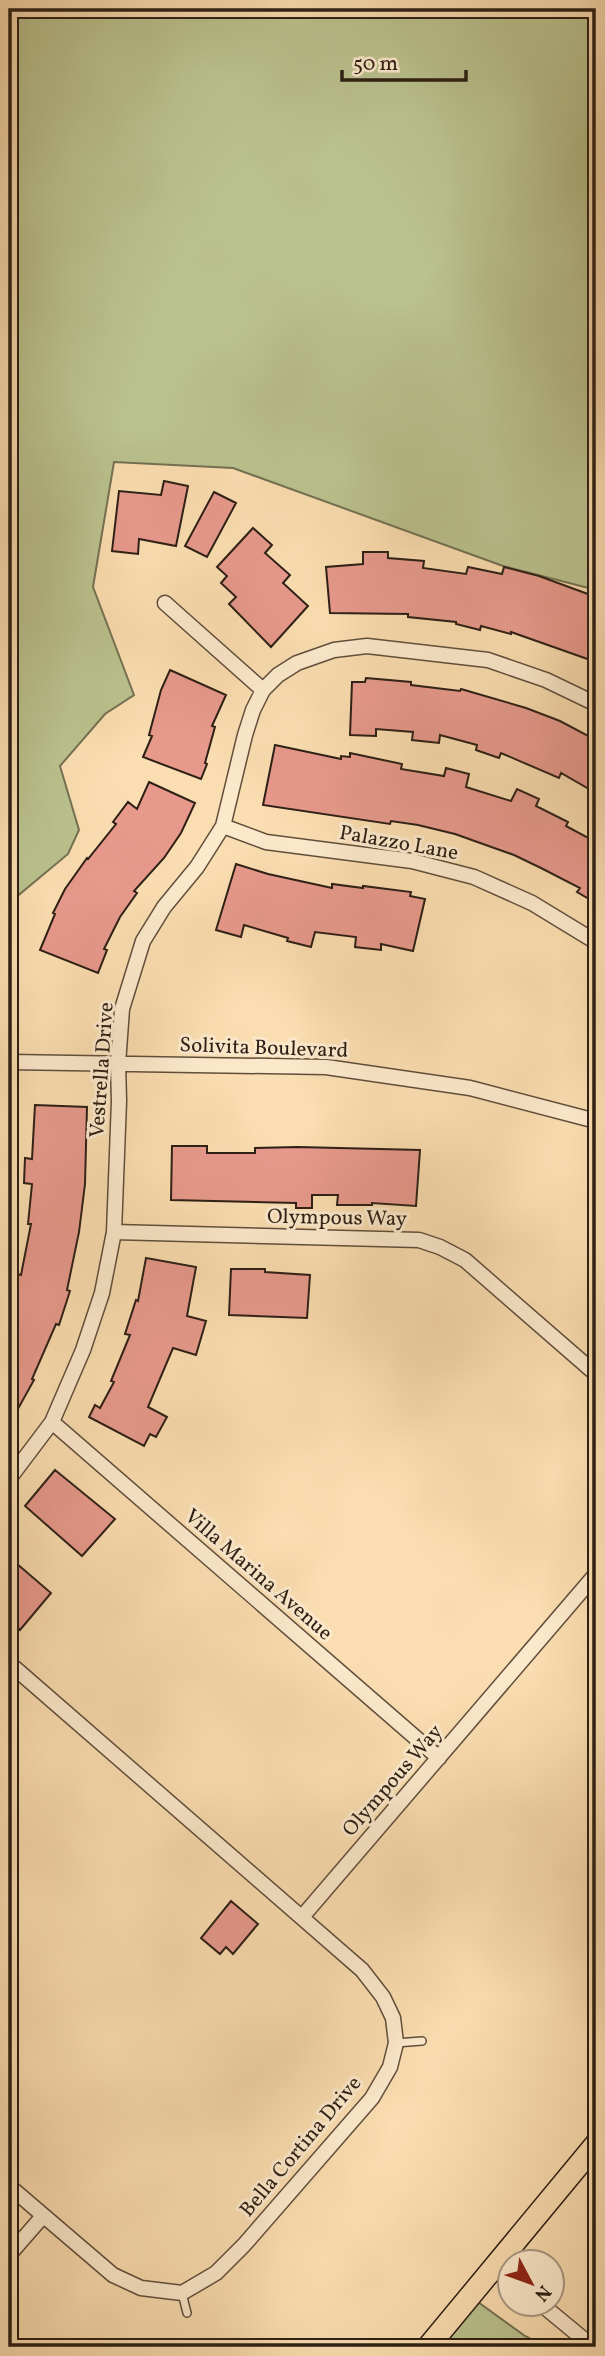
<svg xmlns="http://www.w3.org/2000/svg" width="605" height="2356" viewBox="0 0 605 2356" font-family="Vollkorn,serif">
	<rect width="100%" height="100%" fill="#faddb0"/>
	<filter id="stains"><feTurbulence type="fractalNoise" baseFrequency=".00286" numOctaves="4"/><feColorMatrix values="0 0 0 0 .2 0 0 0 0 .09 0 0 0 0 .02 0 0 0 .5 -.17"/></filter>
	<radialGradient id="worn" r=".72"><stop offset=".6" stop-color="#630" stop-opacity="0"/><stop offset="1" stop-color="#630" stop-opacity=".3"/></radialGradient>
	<path fill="#bac28e" stroke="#747052" stroke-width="2" d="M9 9H596V590L503 566 233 468 114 462 93 587 134 695 105 714 60 766 79 830 68 854 9 903Z
		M478 2302 525 2336 541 2344 538 2347H440Z"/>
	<path fill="#e7998c" stroke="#2d1f15" stroke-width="2" d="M164 481 188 486 176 546 139 539 138 554 112 551 119 491 161 495Z
		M214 492 236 503 207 557 185 546Z
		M253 528 272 545 265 553 290 575 283 583 308 606 271 647 229 604 236 597 221 583 227 576 217 567Z
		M363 552H388V558L424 561 423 568 466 574 468 567 502 574 504 567 539 576 596 597V662L511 632V634L481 626 480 630 456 624V622L408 617V614L330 613 326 567 363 564Z
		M170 670 226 695 212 726 215 727 205 763 207 764 201 779 143 757 152 736 149 735 161 690Z
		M366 678 411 682V685L460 691 461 689 526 708 560 721 596 740V793L561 773 559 778 501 753 499 758 476 750 477 745 440 735 439 743 412 740 413 732 376 729V736L350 735 352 682H365Z
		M275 745 341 759V756L350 757V753L402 764 401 769 444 776 446 768 469 774 466 787 511 801 517 789 539 799 536 806 568 822 566 826 596 842V903L577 892 580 888 541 868 514 855 455 834 418 825 391 821 390 824 263 805Z
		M149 782 195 803 181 833 164 858 134 891 137 893 120 917 104 949 107 950 98 973 40 950 55 914 53 913 65 889 87 858 88 859 116 824 113 822 128 802 137 809Z
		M236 864 268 874 332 888V884L363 888V886L411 892 410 896 425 899 413 951 381 944V950L355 947 356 937 315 932 311 947 287 941 288 938 244 925 241 937 216 930Z
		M35 1105 87 1107 85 1184 79 1232 67 1290 70 1291 59 1325 56 1324 32 1379 34 1380 9 1425V1299L17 1274 21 1275 31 1224H28L32 1184 24 1183 25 1158 32 1159Z
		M172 1146H207V1153H255V1148L298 1147 420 1150 416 1206 372 1203V1205H337L338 1195H312V1208H296V1203L171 1200Z
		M146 1258 196 1267 187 1316 206 1321 196 1355 173 1348 148 1407 167 1417 156 1437 150 1434 144 1446 89 1417 95 1405 100 1408 114 1382 111 1381 130 1335 125 1334 136 1300 138 1301Z
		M231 1269H265V1272L310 1275 307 1318 229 1315Z
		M55 1470 115 1519 82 1556 25 1506Z
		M9 1557 51 1593 20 1630 9 1620Z
		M231 1901 258 1924 233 1954 226 1947 220 1954 201 1938Z"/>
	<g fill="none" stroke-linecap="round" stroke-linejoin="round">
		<g stroke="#604e3c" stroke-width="10">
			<path id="lane" d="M396 2043 422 2041
				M182 2293 187 2313"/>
		</g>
		<g stroke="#604e3c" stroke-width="17">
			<path id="street" d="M165 603 263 690
				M223 826 266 842 412 861 474 877 532 903 596 942
				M9 1062 326 1067 470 1088 596 1121
				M114 1232 419 1240 440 1247 465 1260 596 1374
				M52 1422 439 1758
				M9 1479 52 1422 83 1350 102 1293 114 1232 119 1101 118 1064 122 1009 143 941 164 907 197 867 223 826 245 735 253 710 263 690 278 675 297 663 334 650 367 646 488 660 546 680 596 704
				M9 1663 362 1970 383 1997 393 2018 396 2043 390 2067 372 2098 244 2245 216 2273 182 2293 141 2288 113 2275 9 2186
				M302 1917 596 1574
				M9 2255 43 2216
				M496 2265 510 2277
				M541 2304 593 2347"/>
		</g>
		<g stroke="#2d1f15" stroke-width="24">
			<path id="primary" d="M428 2347 596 2144"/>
		</g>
		<use href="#lane" stroke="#fce9cc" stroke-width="7"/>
		<use href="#street" stroke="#fce9cc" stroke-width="14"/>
		<use href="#primary" stroke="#faddb0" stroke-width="21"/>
	</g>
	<g text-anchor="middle" stroke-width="6" stroke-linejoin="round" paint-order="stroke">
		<g font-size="21" fill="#2d1f15" stroke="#fce9cc">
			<text transform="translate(399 842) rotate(10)" y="7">Palazzo Lane</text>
			<text transform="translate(264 1047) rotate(2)" y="7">Solivita Boulevard</text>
			<text transform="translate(101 1070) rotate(-86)" y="7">Vestrella Drive</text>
			<text transform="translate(337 1217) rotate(1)" y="7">Olympous Way</text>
			<text transform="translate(259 1574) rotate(41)" y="7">Villa Marina Avenue</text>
			<text transform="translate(392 1780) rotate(-49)" y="7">Olympous Way</text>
			<text transform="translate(300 2146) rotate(-50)" y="7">Bella Cortina Drive</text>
		</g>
	</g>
	<rect width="605" height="2356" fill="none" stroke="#faddb0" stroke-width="35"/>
	<rect x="10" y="10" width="584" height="2335" fill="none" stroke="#2d1f15" stroke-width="3.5"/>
	<rect x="18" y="18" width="570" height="2321" fill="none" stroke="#2d1f15" stroke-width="2"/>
	<g transform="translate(531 2283) rotate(131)"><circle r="33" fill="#fce9cc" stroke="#a99883" stroke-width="2"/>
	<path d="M0-5L12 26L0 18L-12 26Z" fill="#8f2418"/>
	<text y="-10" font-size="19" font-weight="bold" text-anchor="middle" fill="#2d1f15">N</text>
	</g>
	<path d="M342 70v10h124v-10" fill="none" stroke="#2d1f15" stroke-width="3.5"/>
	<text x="353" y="70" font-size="21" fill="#2d1f15" stroke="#fce9cc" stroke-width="5" paint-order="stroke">50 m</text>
	<rect width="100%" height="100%" filter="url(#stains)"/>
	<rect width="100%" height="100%" fill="url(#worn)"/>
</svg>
